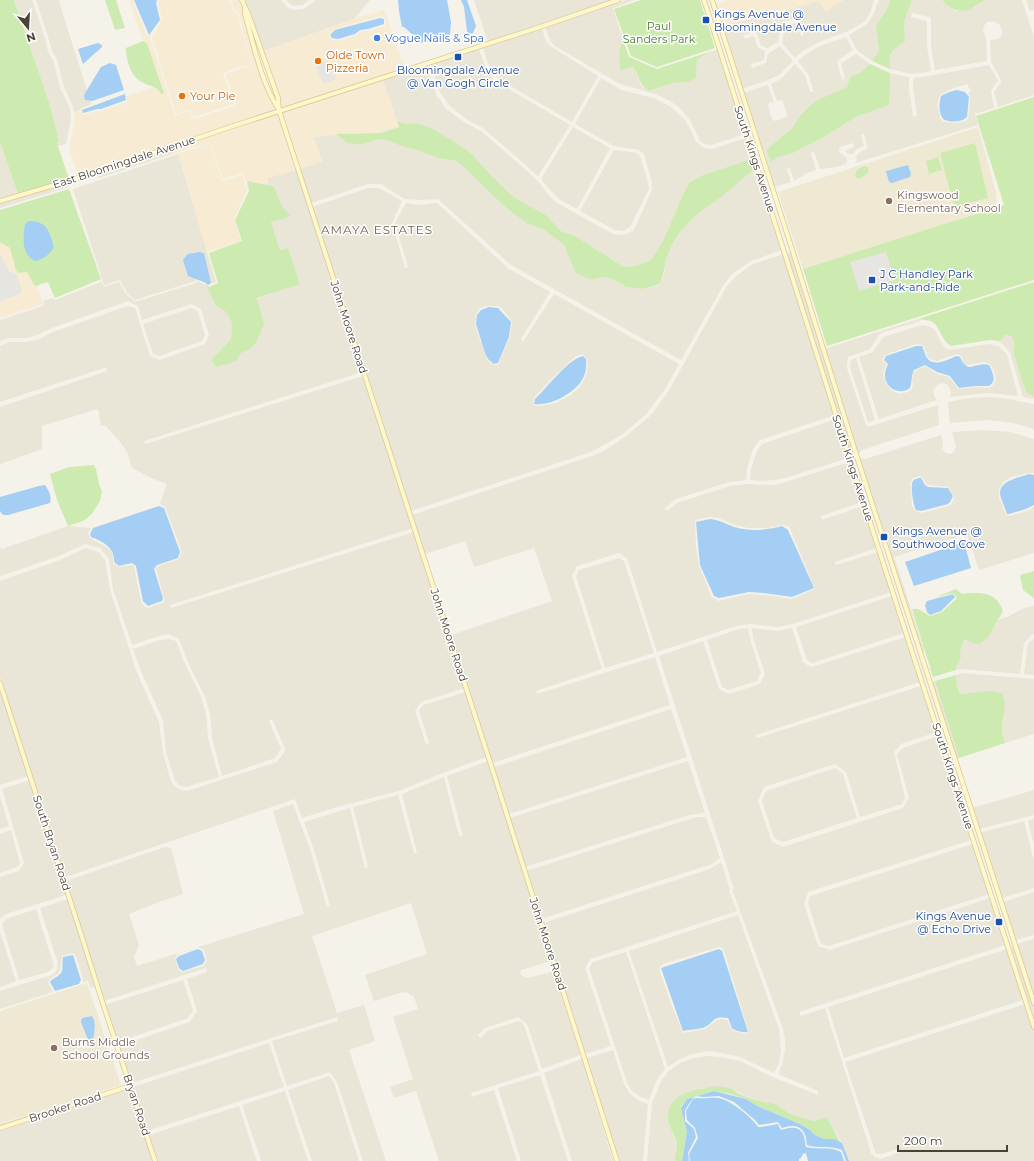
<svg xmlns="http://www.w3.org/2000/svg" width="1034" height="1161" viewBox="0 0 1034 1161" font-family="Montserrat,sans-serif">
	<rect width="100%" height="100%" fill="#f5f2e9"/>
	<path fill="#e9e5d7" fill-rule="evenodd" d="M14 0H32L46 41 48 52 53 60 60 88 70 108 71 119 66 144 58 146 57 143 59 141 49 102Z
		M36 0H60L59 2 87 90 84 95 85 100 91 101 92 104 81 108 80 110 74 112 73 106 64 87 57 59 52 51 49 40Z
		M244 0H281L288 8 294 10 304 9 316 0H370L354 19 263 51 250 12Z
		M286 0H309L303 5 294 6 290 4Z
		M474 0H612L488 42Z
		M625 0H634L613 8 623 40 622 41 620 50 619 63 633 67 636 72 641 86 649 91 673 83 689 82 696 78 697 60 709 52 716 50 718 48 745 134 711 145 704 144 700 141 690 120 680 108 670 101 655 94 620 84 555 46 550 41 545 27Z
		M843 0H874L870 13 865 21 859 25 846 32 819 42 803 51 795 58 782 43 785 26 796 23 801 36 804 35 799 20 797 18 782 22 778 42 768 48 761 46 757 33 754 32 743 35 745 39 754 36 758 48 765 51 764 60 751 64 752 68 766 63 768 54 780 46 793 61 779 75 768 80 742 89 722 25 766 16 818 1 826 10Z
		M879 0H890L887 9 876 26 879 51 872 61 857 50 849 35 867 24 873 15Z
		M912 0H942L947 5 955 11H963L975 7 984 0H1022L1034 37V95L998 107 994 92 1001 82V80L991 62 990 40 998 39 1002 34V31L1000 25 994 21 988 22 985 24 983 30 986 38 987 61 935 70 931 46V19L929 17 912 13 911 17 927 21V46L931 71 922 73 911 74 890 69V57L894 48 905 42 904 22Z
		M1026 0H1034V10L1030 11Z
		M542 29 546 41 550 46 598 76 572 122 502 81 491 70 487 60 483 48Z
		M846 37 853 50 838 60 837 62 842 80 845 79 841 63 856 54 870 64 860 73 851 76 847 87 836 92 800 116 791 129 766 150 771 162 776 158 793 153 824 137 856 117 889 105 890 93V73L909 77V89L913 117 917 116 913 88V78L923 77 989 65 998 80 991 91 994 108 975 114 978 125 855 163 857 160 856 156 859 153 868 148 864 134 861 135 864 146 857 149 853 154H849L844 151 854 147 853 143 840 147 839 150 840 153 847 158V161L845 164 837 167 820 169 814 152 811 153 816 170 807 173 794 181 790 168 787 169 791 182 774 187 743 93 768 85 774 102 769 103 768 106 772 119 775 121 786 117 787 115 783 101 781 100 777 101 771 84 781 79 795 64 805 75 810 92H814L808 74 798 61 805 55 820 46ZM967 84 971 91 968 94 970 96V102L968 119 965 121 956 123 943 122 940 118 937 104 940 95 948 90Z
		M479 49 485 67 493 79 500 84 570 125 538 176 483 128 466 119 449 105 440 92 431 64Z
		M427 66 436 94 446 109 464 122 481 131 495 143 537 180 547 193 557 203 613 234 625 235 634 230 652 190V182L644 154 639 150 614 146 575 124 601 78 621 90 654 98 671 107 685 120 691 130 696 142 704 148 712 149 746 138 782 250 751 261 732 274 724 284 681 360 511 265 438 199 420 200 405 199 381 184H368L311 203 300 169 322 161 314 137 336 134 347 143 361 145 378 139 390 141 400 146 417 150 437 158 457 161 505 207 528 224 543 229 564 245 569 255 592 280 602 277 612 279 626 287 643 289 660 285 664 275 666 258 669 250 685 226 711 203 720 197 746 175 753 170 751 159 703 175 690 182 685 190 663 241 651 260 635 266 624 267 575 236 561 231 546 215 515 198 507 191 486 170 473 155 461 146 416 123 406 124 397 121 383 79Z
		M573 127 610 148 577 209 559 199 550 190 541 179Z
		M0 142 18 194 0 199Z
		M171 150 172 154 99 178 98 174Z
		M614 150 637 153 640 156 648 182 649 189 630 227 624 231 615 230 580 211Z
		M178 154 216 282 210 284 196 279 195 281 135 300 128 294 120 280 104 285 73 189Z
		M296 170 362 372 144 441 145 444 363 376 413 528 170 605 171 608 414 532 464 688 421 702 415 711 426 744 429 743 419 711 423 705 466 692 487 757 445 772 399 791 341 806 302 818 295 799 65 877 0 677V581L60 560 86 548 99 552 105 560 110 590 137 673 159 722 163 753 171 782 178 789 187 791 277 762 285 751V748L272 719 269 721 281 749 275 758 222 776 212 738 210 714 205 697 188 662 179 639 168 634 159 636 132 645 113 589 109 559 100 548 85 544 59 556 0 576V547L2 549 68 526 91 528 88 533 90 538 106 547 111 551 113 556V564L119 567 132 565 134 567 141 601 144 606 148 608 164 602V598L156 569 158 566 179 559 182 552 165 507 160 504 167 484 151 478 132 468 127 452 121 443 105 425 101 426 98 409 42 426V449L0 464V407L107 371V367L0 402V346L9 342H27L39 339 53 332 128 306 135 308 150 356 160 360 205 344 209 335 201 309 191 304 142 320 138 306 128 301 52 328 38 335 26 338H8L0 341V320L43 306 44 304 43 301 53 298 55 300 101 282 104 287 119 282 127 295 135 302 196 283 197 281 206 285 216 306 226 312 232 323 231 339 211 360 216 367 228 364 237 360 240 354 250 349 256 299 300 283 287 248 280 250 271 222 285 211 279 201 275 187 268 185 267 178Z
		M68 184 69 187 0 208V203Z
		M368 188H379L402 201 392 223 405 268 408 267 395 223 406 203 420 205 437 203 509 269 550 292 521 339 523 342 554 294 679 364 665 389 647 413 623 434 591 452 411 511 312 207ZM488 306H499L504 311 512 322 510 337 498 365H494L487 360 475 325 476 314 480 308ZM583 354 587 359 588 366 585 378 579 388 569 396 556 403 539 406 533 405 534 398 551 379 576 356Z
		M790 252 854 455 851 456 787 253Z
		M784 254 835 415 760 440 753 449 747 468 746 480 729 482 676 499 665 508 667 511 677 503 730 486 748 484 773 485 783 483 849 462 862 502 821 516 822 520 863 506 877 548 835 562 836 565 878 552 891 592 793 624 777 627 751 624 736 626 657 652 627 558 619 553 577 566 572 576 602 669 536 691 537 694 655 657 670 705 492 763 451 635 552 601 534 548 474 567 465 541 425 554 412 515 592 456 604 451 625 437 650 416 668 392 727 286 735 277 753 264ZM710 517 719 518 735 525 748 528H767L782 525 789 526 815 589 792 599 765 595 749 594 718 601 712 597 699 566 696 547 695 520Z
		M192 308 198 311 205 335 202 341 159 356 153 354 143 324Z
		M918 319 921 321 881 333 878 336 870 349 848 357 847 368 866 425 868 427 938 405 939 425 862 450 858 454 824 346 827 348Z
		M922 325 929 326 935 331 944 347 948 350 990 344 998 346 1007 354 1018 396 987 393 950 397 951 393 949 387 946 384 940 383 936 386 933 391 934 396 937 400 879 419 859 357 873 352 883 337ZM916 344 923 345 928 357 932 360 937 361 957 354 961 356 964 364 967 365 984 362 990 364 994 371 996 379 993 385 989 388 976 387 958 389 949 377 937 374 925 366 915 371 912 380 913 384 912 389 908 392 899 394 891 390 886 384 883 374 886 364 883 361 882 359 885 355Z
		M1005 335 1011 336 1014 342 1013 351 1022 381 1026 392 1034 397V399L1023 397 1010 353 1001 342 996 341H1000Z
		M856 358 875 420 868 422 850 368 851 360Z
		M987 397 1002 398 1034 404V429L1013 423 998 421 985 420 950 423 948 402 968 398Z
		M836 419 848 458 782 479 762 481 750 480 751 469 757 451 762 444Z
		M982 430 1010 432 1034 439V473H1029L1011 477 1003 482 999 489V498L1006 515 1010 516 1027 511 1034 507V553L979 570 967 534 894 557 925 652 922 653 859 458 865 459 941 435 943 442 942 450 946 453 950 454 954 452 956 447 952 432ZM919 476 922 477 926 484 928 485 949 487 954 497 952 504 948 506 922 513 915 511 912 506 910 483 913 478Z
		M619 558 624 561 654 653 605 668 576 576 579 570Z
		M892 596 904 633 812 663 807 660 796 627Z
		M1034 606V634L1030 636 1024 643 1020 674 961 669 956 670V667L961 658 960 652 964 639 972 643 995 626 998 620 1007 617 1024 608Z
		M748 628 750 639 761 673 757 681 728 690 722 687 707 640 736 630Z
		M752 628 778 631 792 628 803 662 807 665 812 667 906 637 920 682 756 735 757 738 921 686 937 732 901 744 894 752 905 798 902 804 860 817 846 772 835 764 764 787 758 801 772 842 783 847 903 808 909 798 897 754 903 748 938 736 971 840 808 892 804 904 818 946 830 950 990 898 1005 945 799 1012 801 1016 825 1008 871 1153 875 1157 881 1159 900 1152 898 1149 881 1154H877L875 1151 845 1062 1025 1004 1034 1033V1161H849L842 1143 827 1117 814 1121 792 1115 775 1104 755 1100 733 1090 704 1088 676 1098 669 1123 677 1146 675 1161H647L652 1103 661 1081 669 1071 680 1063 694 1058 708 1056 720 1057 740 1061 775 1078 818 1095V1091L778 1074 782 1065 785 1050V1039L783 1029 732 889 729 891 737 911 590 959 585 968 611 1046 585 1054 543 923 710 869 721 862 730 890 734 889 659 656 703 641 719 689 729 694 760 684 765 674 753 638Z
		M169 639 176 641 185 664 202 699 206 715 208 738 219 777 186 787 180 786 175 781 166 752 163 720 141 671 133 649 160 640Z
		M1034 639V675L1024 674 1027 648 1029 642Z
		M962 673 1034 679V734L1005 743 1002 731 1004 718 989 691 959 694 957 687 956 675Z
		M935 681 959 758 956 759 931 682Z
		M0 689 28 776 0 785Z
		M671 709 687 757 509 814 494 767Z
		M488 761 551 961 521 970 520 974 526 978 536 976 554 971 580 1055 542 1069 527 1024 518 1017 485 1028 478 1035 481 1038 487 1031 519 1021 524 1025 539 1071 471 1093 472 1097 494 1090 517 1161H439L416 1091 394 1098 390 1087 413 1079 393 1017 418 1009 414 997 406 992 400 993 374 1001 365 975 427 954 411 903 312 936 337 1013 364 1005 375 1041 349 1050 386 1161H363L337 1082 330 1072 287 1086 272 1041 338 1021 337 1017 132 1083 119 1046 190 1022 197 1011 187 979 207 972 206 968 104 1001 66 881 165 847 171 848 183 894 159 902 129 914 139 945 134 957 137 966 304 914 273 811 293 804 311 852 327 907 330 906 316 856 304 822 350 808 365 868 368 867 353 807 398 795 414 853H417L402 794 444 777 459 836H463L447 776ZM198 947 204 950 207 960 204 966 182 972 178 969 175 958 178 954Z
		M688 761 705 813 689 815 525 867 510 818Z
		M835 768 843 774 857 818 783 842 774 838 762 801 766 791Z
		M30 780 66 895 6 914 0 919V877L19 871 24 863 2 789Z
		M1034 790V815L979 829 972 808Z
		M0 797 9 826 0 829Z
		M699 817H706L720 858 712 864 541 919 526 871 690 819Z
		M1034 819V845L1028 821Z
		M1024 821 1034 861V888L1002 898 980 833Z
		M11 830 20 864 17 867 0 873V834Z
		M973 844 989 894 829 946 821 944 808 903 810 896Z
		M1034 892V935L1015 940 1003 902Z
		M68 899 95 987 91 988 88 981 82 982 83 980 77 959 75 954 73 953 62 956 60 970 58 974 51 978 48 982 53 992 0 1009V991L49 976 54 974 57 970 58 963 40 908Z
		M36 909 54 966 51 970 48 972 19 980 2 924 6 919Z
		M738 915 779 1029 781 1049 779 1064 774 1073 740 1057 721 1053 708 1051 692 1054 678 1060 668 1067 629 951ZM719 947 722 948 724 951 749 1033 745 1034 734 1031 731 1028 727 1020 721 1019 717 1020 705 1029 683 1033 672 1006 660 972V967L666 963Z
		M0 932 16 981 0 987Z
		M1034 939V997L1017 944Z
		M1013 946 1034 1009V1017L1011 947Z
		M1007 949 1023 1000 844 1058 828 1007Z
		M626 952 665 1069 657 1079 649 1100 641 1097 633 1092 627 1083 589 968 593 962Z
		M183 980 193 1011 188 1018 118 1042 105 1005Z
		M269 1043 284 1087 147 1131 133 1087Z
		M613 1050 624 1084 630 1094 640 1101 648 1104 643 1161H619L586 1058Z
		M582 1059 613 1161H572L544 1073Z
		M540 1075 568 1161H521L498 1088Z
		M329 1076 334 1083 359 1161H312L288 1090Z
		M129 1088 153 1161H0V1130Z
		M285 1091 308 1161H261L242 1105Z
		M239 1106 257 1161H157L149 1135Z"/>
	<path fill="#f7ebd4" fill-rule="evenodd" d="M129 0H132L147 36H149L153 32 150 38 175 115H177L189 111 191 117 198 118 235 106 236 104 225 74 243 68H248L252 62 238 12 235 11 231 0H240L243 8V14L256 57 271 100 276 109 78 176 70 153V144L75 119 74 112 80 110 83 115 97 111H101L127 102V96L154 87 157 88 147 44 143 41Z
		M159 0H229L234 13 236 12 251 61 248 67 243 66 223 73 234 104 198 116 191 115 190 109 176 114 152 38 162 19 158 3Z
		M714 0 717 4 728 0H843L826 11 818 1 766 16 722 25Z
		M384 10 405 68 281 108 280 98 263 51 350 20ZM380 16 385 18 386 22 385 26 369 31H361L355 36 339 41 331 39 328 35 335 29Z
		M383 79 399 127 380 133H357L314 137 322 161 300 169 282 112Z
		M278 113 296 170 267 178 268 185H259L249 181 247 183 242 173 223 179 210 142 172 154 171 150Z
		M210 143 222 181 242 175 247 190 234 219 241 241 207 252 178 154Z
		M10 207 43 304 0 318V210Z"/>
	<path fill="#efe9d3" d="M978 127 997 196 996 206 934 228 803 269 778 192Z
		M87 983 121 1085 0 1124V1011Z"/>
	<path fill="#cdebb1" d="M0 0H14L49 102 59 141 57 143 69 179 18 194 0 142Z
		M105 0H116L125 28 115 30Z
		M641 0H700L715 48 657 67 631 56 614 9Z
		M890 0H912L904 22 905 42C891 49 889 53 890 69L872 61 879 51 876 26 887 9Z
		M942 0H984C968 13 956 16 942 0Z
		M623 40 629 57 657 69 709 52 697 60 696 78 689 82 673 83 649 91C637 83 641 78 633 67L621 70C618 60 619 51 622 41Z
		M143 41 147 44 164 93 161 94C156 85 150 87 142 82 131 77 126 60 126 48Z
		M870 64 890 73V93L889 105 856 117 824 137 793 153 776 158 771 162 766 150 791 129 800 116 811 105 818 100 847 87 851 76 860 73Z
		M1034 97V280L827 346 803 269 1004 205 976 116Z
		M397 121 406 124 416 123 433 129 461 146 473 155 486 170 507 191 515 198 546 215 561 231 575 236 624 267 635 266 651 260 663 241 685 190 690 182 703 175 751 159 754 170C741 178 732 189 721 197 698 213 683 224 670 249 664 260 665 273 660 284L643 289 626 287 612 279 602 277 592 280 576 273 564 245 543 229 528 224 505 207 457 161 437 158 417 150 400 146 390 141 379 139 361 145 347 143 336 134 380 133 399 127Z
		M975 143 988 198 954 207 940 153Z
		M938 157 942 170 929 174 926 161Z
		M866 166 868 168 869 172 861 178H856L855 176C856 170 860 167 866 166Z
		M248 181C257 184 266 184 275 187 278 198 281 208 291 215L286 218 271 222 280 250 288 248 300 284 257 298 264 324 255 344 250 349 240 354 237 360 228 364 216 367 211 360 231 339 232 323 226 312 216 306 206 285 209 287 218 283 209 253 242 241 235 220 249 191 247 183Z
		M69 189 101 279 55 298 48 282 36 286 34 285 27 272 18 273 16 270 10 248 0 242V210Z
		M1034 282V397L1026 392 1022 381 1013 351 1014 342 1011 336 1005 335 1000 341 990 340 951 346C941 341 941 327 931 321 927 320 922 320 918 319Z
		M94 465 96 469 99 484 102 491 100 501 91 515 83 521 68 526 57 500 50 474 69 467Z
		M1034 571V598L1023 590 1020 575Z
		M956 589 962 594C980 592 996 591 1003 611L989 636 980 644 972 643 964 639 960 652 961 658 956 667V670L933 677 912 609H918L930 616 942 612 956 599V596L953 593 934 598Z
		M956 675 957 687 960 694 989 691 1002 693 1005 702 1002 731 1005 743 959 758 935 681Z
		M720 1086 730 1088 739 1094 755 1100 775 1104 792 1115 814 1121 827 1117 840 1142 835 1139H824L815 1135 810 1130 800 1124 757 1106 746 1099 730 1094 714 1091 696 1096 687 1099 681 1107 687 1132 682 1161H675C674 1156 677 1151 677 1146 677 1138 670 1130 669 1123 662 1092 698 1089 720 1086Z"/>
	<path fill="#e6e5e1" d="M328 61 329 64 333 62 336 71 331 73 332 76 335 75 336 79 323 84 320 74 319 75 316 65Z
		M886 252 895 280 859 291 850 262Z
		M0 254 9 271 17 275 22 291 20 292V294L0 301Z"/>
	<path fill="#a4cef4" d="M134 0H157L156 3 160 20 149 35Z
		M398 0H447L451 22 450 35C446 40 438 41 432 38L431 41 420 43 413 41 415 36 414 34H412L404 27H402L399 11Z
		M461 0H467L476 26 473 33 469 34 467 31 464 7Z
		M380 18 384 19V24L368 29 360 30 355 34 338 39 332 38 330 35 335 30Z
		M98 43 102 45V47L83 64 78 49Z
		M110 63 116 65 124 90 92 101 85 100 84 95 101 67Z
		M957 90 965 92 969 97 967 117C961 123 951 122 944 120 938 113 939 104 941 96L949 92Z
		M125 94 126 100 101 109H97L83 113 82 110Z
		M908 165 911 174 910 177 892 183 889 182 886 171Z
		M29 221C47 221 50 232 54 248 48 255 45 259 35 261 21 254 23 237 25 224Z
		M200 252 204 253 211 283 208 285 204 282 188 276 183 260 188 254Z
		M489 307 498 308 511 322 509 337 498 363 494 364 488 359 485 353 476 324 477 315 481 310Z
		M916 346H922C924 350 925 355 927 358 935 368 948 359 957 356L960 357C968 376 975 361 989 365 993 373 997 381 989 386H975L959 388 950 376 937 372 925 365 914 370C911 377 912 382 910 388 899 396 884 388 885 374 885 370 887 367 888 364L884 360 886 356Z
		M583 356 586 359C588 379 577 389 561 398 553 402 543 405 534 404L535 399C547 388 567 360 583 356Z
		M1029 474 1034 475V505L1026 509 1009 514H1007C1005 508 1003 504 1001 498 995 481 1018 478 1029 474Z
		M919 478H921L925 485 928 487 948 488 953 496 950 502 948 504 921 511 916 510C913 505 910 485 913 481 915 479 916 479 919 478Z
		M45 485C49 491 52 496 50 503L8 515H3L0 511V497L39 486Z
		M159 506 164 508 180 552 178 558 157 565 154 569 163 598 162 601 148 606 143 601 136 566 132 563 119 566 114 562C115 548 104 542 91 537L90 534 93 528Z
		M710 519C720 520 726 524 734 527 750 532 767 530 782 526L788 530 814 588 792 597 764 593 749 592 719 598 714 596 700 565 696 522Z
		M964 542 971 568 914 586 905 562Z
		M953 594 955 597 941 611 930 615 927 612 925 605 927 601Z
		M198 949 202 951 205 960 203 964 183 971 179 968 176 959 179 956Z
		M719 949 722 951 748 1032C744 1033 735 1031 732 1028 730 1025 730 1021 728 1018 710 1015 714 1025 702 1028 696 1030 690 1029 683 1031L661 968Z
		M73 955 81 980 79 984 55 991 50 982C53 977 60 977 62 971 63 967 62 962 63 957Z
		M92 1016C97 1024 94 1032 93 1041L89 1042 81 1022 82 1018Z
		M714 1091 746 1099 757 1106 800 1124 810 1130 815 1135 824 1139H835L842 1143 849 1161H846L842 1150C831 1145 818 1149 807 1145 806 1142 807 1138 805 1135 801 1124 791 1125 782 1128L778 1122 759 1125 755 1120 734 1102 719 1096 703 1097 697 1096 693 1098 685 1110V1121L694 1129 696 1137 688 1153 689 1161H682L687 1132 681 1108 687 1099Z
		M696 1098C704 1099 711 1097 718 1098 729 1099 752 1117 758 1127 762 1127 773 1125 778 1124L781 1130C790 1127 801 1125 804 1137 805 1140 805 1143 806 1147 817 1150 830 1146 841 1152L844 1161H808L806 1153 803 1154 801 1158 799 1159V1161H690L689 1154 698 1138 695 1128 687 1120 686 1111 693 1099Z"/>
	<g fill="none" stroke-linecap="round" stroke-linejoin="round">
		<g stroke="#d7ca97" stroke-width="5.5">
			<path id="secondary" d="M242 0 245 7 248 13 278 98 279 110 288 138 491 765 617 1161
				M704 0 879 550 1034 1027
				M712 0 792 249 857 457 1034 1003
				M245 7V14C254 46 261 82 279 110
				M0 201 95 173 230 127 543 26 618 0
				M0 683 81 934 103 1004 155 1161
				M0 1128 130 1086"/>
		</g>
		<use href="#secondary" stroke="#fff6c9" stroke-width="4"/>
	</g>
	<g fill="#1a4fb4" stroke="#fff" stroke-width="1.5">
		<rect x="702" y="16" width="8" height="8" rx="2"/>
		<rect x="454" y="53" width="8" height="8" rx="2"/>
		<rect x="868" y="276" width="8" height="8" rx="2"/>
		<rect x="880" y="533" width="8" height="8" rx="2"/>
		<rect x="995" y="918" width="8" height="8" rx="2"/>
	</g>
	<circle fill="#3f7fe0" stroke="#fff" stroke-width="1.5" cx="377" cy="38" r="4"/>
	<g fill="#e8710a" stroke="#fff" stroke-width="1.5">
		<circle cx="318" cy="61" r="4"/>
		<circle cx="182" cy="96" r="4"/>
	</g>
	<g fill="#8d6e63" stroke="#fff" stroke-width="1.5">
		<circle cx="889" cy="201" r="4"/>
		<circle cx="54" cy="1048" r="4"/>
	</g>
	<g text-anchor="middle" stroke-width="3" stroke-linejoin="round" paint-order="stroke">
		<g font-size="11" fill="#164399" stroke="#fff" text-anchor="start">
			<text x="714" y="18">Kings Avenue @<tspan x="714" dy="13">Bloomingdale Avenue</tspan></text>
			<text x="458" y="74" text-anchor="middle">Bloomingdale Avenue<tspan x="458" dy="13">@ Van Gogh Circle</tspan></text>
			<text x="880" y="278">J C Handley Park<tspan x="880" dy="13">Park-and-Ride</tspan></text>
			<text x="892" y="535">Kings Avenue @<tspan x="892" dy="13">Southwood Cove</tspan></text>
			<text x="991" y="920" text-anchor="end">Kings Avenue<tspan x="991" dy="13">@ Echo Drive</tspan></text>
		</g>
		<g font-size="11" fill="#427e27" stroke="#fff">
			<text x="659" y="30">Paul<tspan x="659" dy="13">Sanders Park</tspan></text>
		</g>
		<g font-size="11" fill="#366cbe" stroke="#fff" text-anchor="start">
			<text x="385" y="42">Vogue Nails &amp; Spa</text>
		</g>
		<g font-size="11" fill="#c56008" stroke="#fff" text-anchor="start">
			<text x="326" y="59">Olde Town<tspan x="326" dy="13">Pizzeria</tspan></text>
			<text x="190" y="100">Your Pie</text>
		</g>
		<g font-size="11" fill="#494337" stroke="#fff">
			<text transform="translate(755 159) rotate(72)" y="4">South Kings Avenue</text>
			<text transform="translate(124 162) rotate(-18)" y="4">East Bloomingdale Avenue</text>
			<text transform="translate(349 327) rotate(72)" y="4">John Moore Road</text>
			<text transform="translate(853 468) rotate(72)" y="4">South Kings Avenue</text>
			<text transform="translate(449 635) rotate(72)" y="4">John Moore Road</text>
			<text transform="translate(953 776) rotate(72)" y="4">South Kings Avenue</text>
			<text transform="translate(52 843) rotate(72)" y="4">South Bryan Road</text>
			<text transform="translate(548 944) rotate(72)" y="4">John Moore Road</text>
			<text transform="translate(137 1105) rotate(72)" y="4">Bryan Road</text>
			<text transform="translate(65 1107) rotate(-18)" y="4">Brooker Road</text>
		</g>
		<g font-size="11" fill="#785e54" stroke="#fff" text-anchor="start">
			<text x="897" y="199">Kingswood<tspan x="897" dy="13">Elementary School</tspan></text>
			<text x="62" y="1046">Burns Middle<tspan x="62" dy="13">School Grounds</tspan></text>
		</g>
		<g font-size="12" letter-spacing="1" fill="#6d624e" stroke="#fff">
			<text x="377" y="234">AMAYA ESTATES</text>
		</g>
	</g>
	<g transform="translate(28 28) rotate(162)" stroke="#ffffff" stroke-width="3" paint-order="stroke">
	<path d="M0-3L7 15L0 10L-7 15Z" fill="#494337"/>
	<text y="-6" font-size="11" font-weight="bold" text-anchor="middle" fill="#494337">N</text>
	</g>
	<path d="M898 1145v6h109v-6" fill="none" stroke="#494337" stroke-width="2"/>
	<text x="904" y="1145" font-size="12" fill="#494337" stroke="#ffffff" stroke-width="3" paint-order="stroke">200 m</text>
</svg>
